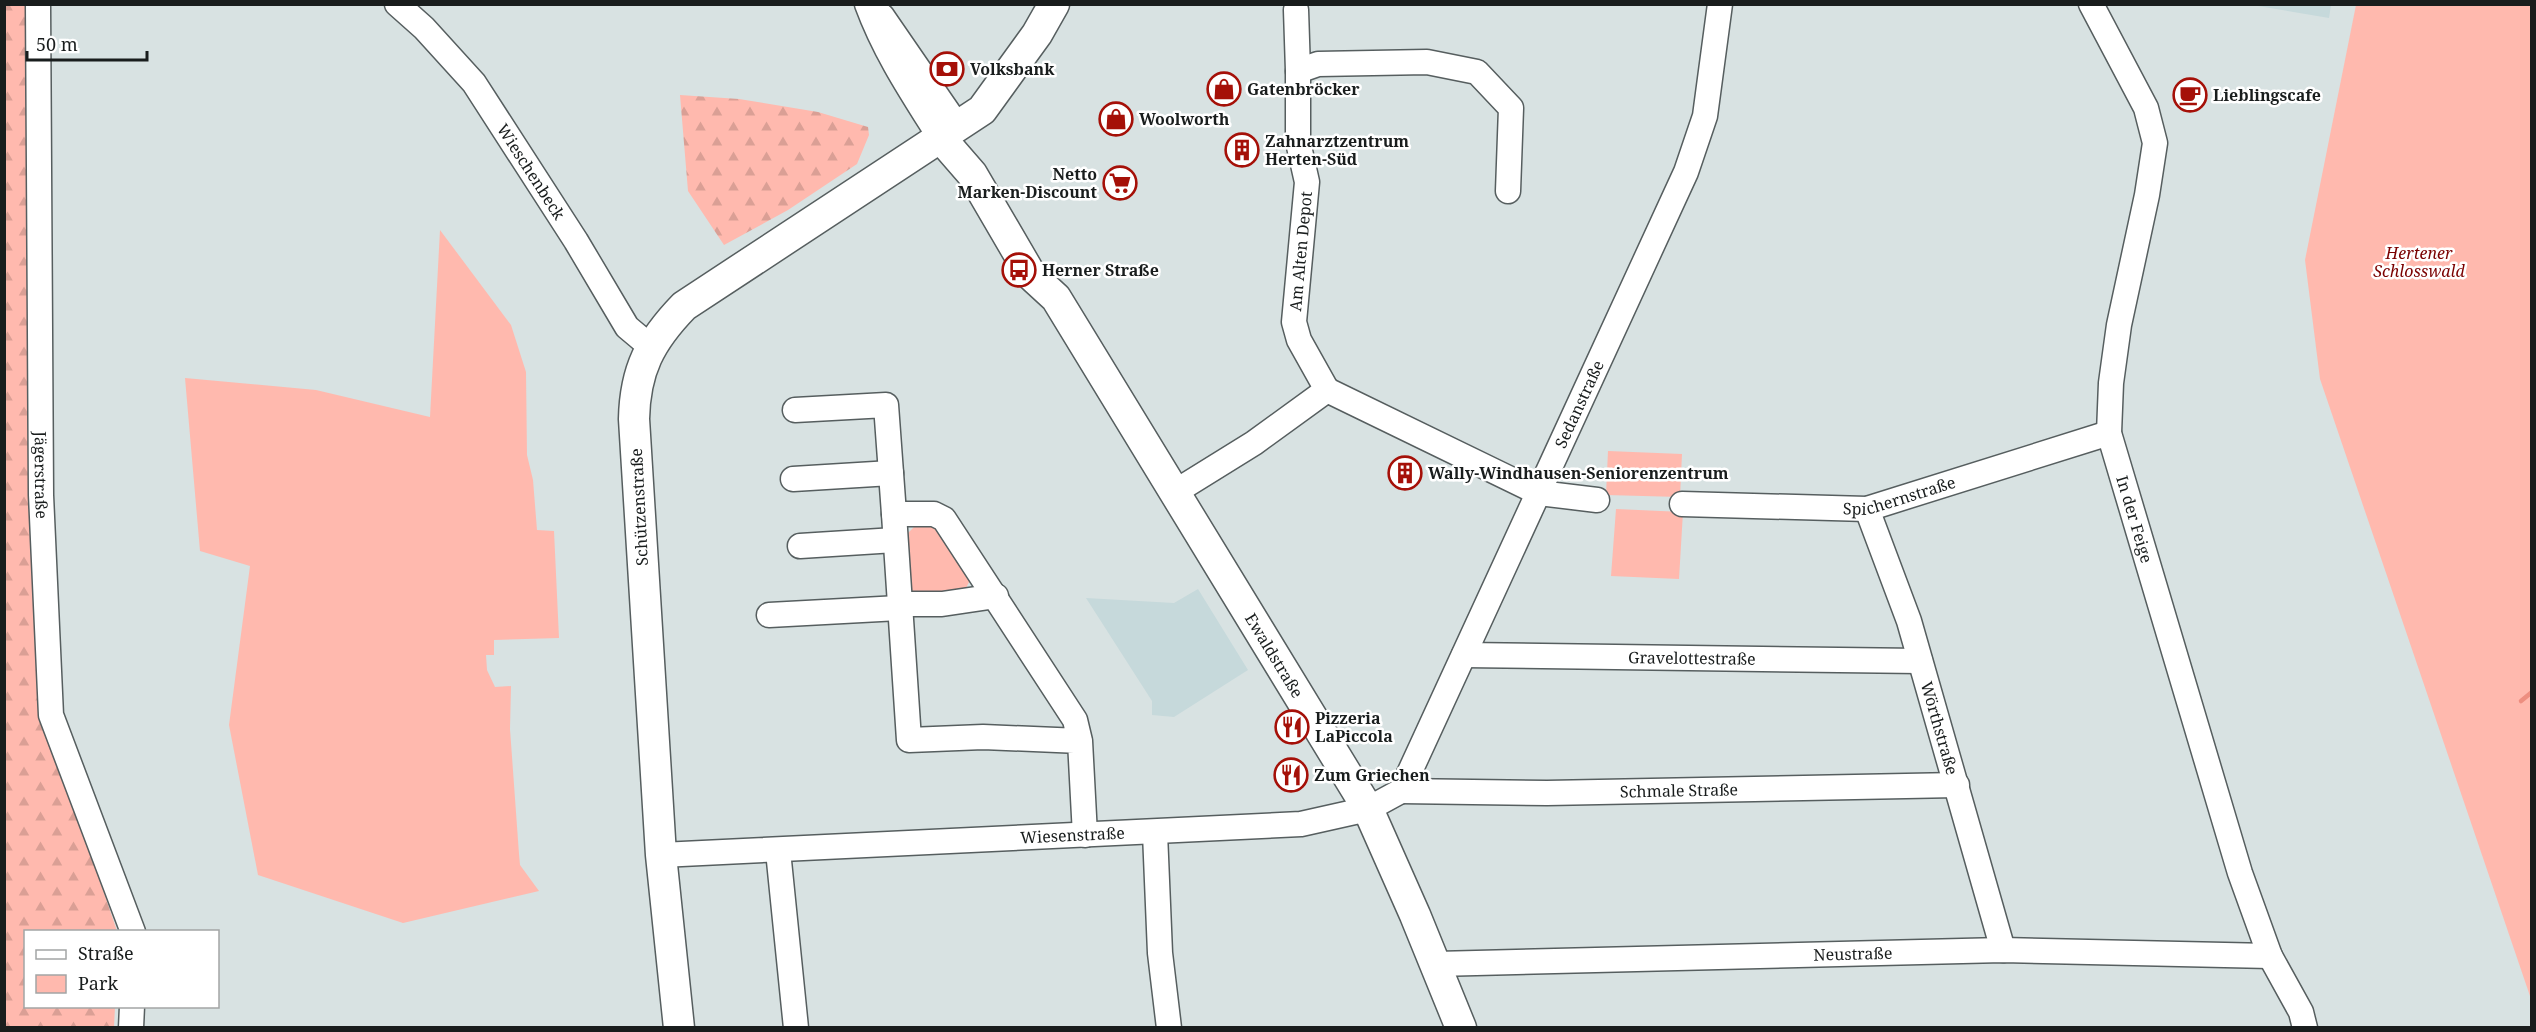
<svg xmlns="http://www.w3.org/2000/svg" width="2536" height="1032" viewBox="0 0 2536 1032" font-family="'Noto Serif',serif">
	<defs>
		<pattern id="forest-firs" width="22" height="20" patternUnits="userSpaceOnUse" patternTransform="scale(1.5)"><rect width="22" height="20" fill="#ffb9ae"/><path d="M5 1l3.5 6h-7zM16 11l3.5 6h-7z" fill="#da9f95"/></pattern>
	</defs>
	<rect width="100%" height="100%" fill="#d8e2e2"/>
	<path fill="#c6d9db" d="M2252 5H2331L2329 18Z
		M1198 589 1248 670 1174 717 1152 715V701L1086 598 1174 603Z"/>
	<path fill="url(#forest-firs)" d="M38 4 43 714 117 931 26 932V1006L115 1007 114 1027 5 1028 4 5Z
		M680 95 739 99 818 112 868 127 869 135 857 164 788 210 724 245 688 191Z"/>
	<path fill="#ffb9ae" d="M2356 5H2531V999L2320 379 2305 260Z
		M440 230 511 325 526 372 527 455 533 480 537 530 554 531 559 638 494 640V655H486L487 670 495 687 511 686 510 729 519 854 520 865 539 891 403 923 258 875 229 725 250 566 200 551 185 378 316 390 430 417Z
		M1608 451 1682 454 1680 497 1606 495Z
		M1616 509 1683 512 1679 579 1611 576Z
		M915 526H937L970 580 965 590 913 592 909 587 907 534Z"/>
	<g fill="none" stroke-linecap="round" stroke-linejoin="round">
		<path stroke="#ed8e80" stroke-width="4.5" d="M2521 701 2532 692"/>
		<g stroke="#565e5f" stroke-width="27">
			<g id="minor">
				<path id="s1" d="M38 4 41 495 51 715 133 932"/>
				<path id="s2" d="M397 4 424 28 474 83 576 241 627 327 652 348"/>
				<path d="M867 4C885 53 912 93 939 136"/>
				<path id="s3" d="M2091 4 2146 108 2155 143 2147 195 2119 325 2111 383 2109 433 2240 873 2270 956 2301 1012 2305 1028"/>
				<path d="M1296 10 1298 71"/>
				<path d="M882 16 957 125"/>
				<path id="s4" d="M1327 390 1299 340 1294 322 1307 182 1298 142V71L1318 64 1427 62 1477 72 1511 108 1508 191"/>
				<path d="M795 410 886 405 894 514"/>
				<path d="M793 479 891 473"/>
				<path d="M1175 492 1254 443 1327 390 1539 493 1597 500"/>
				<path id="s5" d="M1682 504 1867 509 2109 433"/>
				<path id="s6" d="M1867 509 1909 621 2003 950"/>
				<path d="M800 546 895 540"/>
				<path d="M899 604H942L996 596"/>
				<path d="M769 615 899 608"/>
				<path id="s7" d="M1464 655 1920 661"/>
				<path d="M1080 741 983 737 909 740 894 514H934L944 519 1075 720 1080 741 1085 835"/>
				<path id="s8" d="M1401 791 1547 793 1957 785"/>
				<path d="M1155 833 1160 953 1169 1028"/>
				<path d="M778 851 796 1028"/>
				<path id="s9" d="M661 855 1301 824 1368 809 1401 791 1686 172 1705 116 1720 4"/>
				<path id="s10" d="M1436 964 2003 950 2270 956"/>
				<path d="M131 1028 132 1006"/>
			</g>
		</g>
		<g stroke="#565e5f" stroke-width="33">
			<g id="major">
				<path id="s11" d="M939 136 972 174 1031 275 1056 298 1368 809 1415 915 1461 1028"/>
				<path d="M679 1028 661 855 634 419C635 370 650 341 684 306L982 110 1037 34 1054 4"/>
			</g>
		</g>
		<use href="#minor" stroke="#fff" stroke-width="24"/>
		<use href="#major" stroke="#fff" stroke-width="30"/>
	</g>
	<defs>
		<g id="bank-ring" transform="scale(1.725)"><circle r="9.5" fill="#fff" stroke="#a51008" stroke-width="1.5"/><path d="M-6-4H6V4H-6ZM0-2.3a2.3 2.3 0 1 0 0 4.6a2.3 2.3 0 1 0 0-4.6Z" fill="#a51008"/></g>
		<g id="shop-ring" transform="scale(1.725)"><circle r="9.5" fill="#fff" stroke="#a51008" stroke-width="1.5"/><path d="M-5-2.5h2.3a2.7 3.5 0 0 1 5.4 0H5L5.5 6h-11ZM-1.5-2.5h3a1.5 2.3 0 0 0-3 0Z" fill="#a51008"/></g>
		<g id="cafe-ring" transform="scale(1.725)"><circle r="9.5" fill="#fff" stroke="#a51008" stroke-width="1.5"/><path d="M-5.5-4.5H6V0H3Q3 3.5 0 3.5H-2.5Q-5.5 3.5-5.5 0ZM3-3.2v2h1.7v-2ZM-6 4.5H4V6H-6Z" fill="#a51008"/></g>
		<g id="building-ring" transform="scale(1.725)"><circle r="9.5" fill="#fff" stroke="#a51008" stroke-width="1.5"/><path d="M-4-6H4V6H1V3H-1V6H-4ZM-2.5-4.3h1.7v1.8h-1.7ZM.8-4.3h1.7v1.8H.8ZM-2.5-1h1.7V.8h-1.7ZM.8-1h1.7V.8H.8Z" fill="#a51008"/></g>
		<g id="supermarket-ring" transform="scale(1.725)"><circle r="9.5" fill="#fff" stroke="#a51008" stroke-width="1.5"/><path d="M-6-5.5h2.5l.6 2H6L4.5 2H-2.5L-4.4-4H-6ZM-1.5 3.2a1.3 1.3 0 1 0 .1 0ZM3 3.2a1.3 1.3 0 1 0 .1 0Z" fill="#a51008"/></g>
		<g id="bus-ring" transform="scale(1.725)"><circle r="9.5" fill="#fff" stroke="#a51008" stroke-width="1.5"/><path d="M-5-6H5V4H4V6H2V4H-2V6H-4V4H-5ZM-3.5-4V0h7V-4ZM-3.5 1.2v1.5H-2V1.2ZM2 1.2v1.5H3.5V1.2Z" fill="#a51008"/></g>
		<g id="restaurant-ring" transform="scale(1.725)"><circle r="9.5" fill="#fff" stroke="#a51008" stroke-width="1.5"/><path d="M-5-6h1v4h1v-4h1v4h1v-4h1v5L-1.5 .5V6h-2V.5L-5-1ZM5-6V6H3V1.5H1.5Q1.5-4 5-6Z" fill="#a51008"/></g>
	</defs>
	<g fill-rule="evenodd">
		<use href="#bank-ring" x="947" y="69"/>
		<use href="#shop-ring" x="1224" y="89"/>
		<use href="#cafe-ring" x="2190" y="95"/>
		<use href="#shop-ring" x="1116" y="119"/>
		<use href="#building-ring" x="1242" y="150"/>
		<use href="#supermarket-ring" x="1120" y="183"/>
		<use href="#bus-ring" x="1019" y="270"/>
		<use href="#building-ring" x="1405" y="473"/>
		<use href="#restaurant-ring" x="1292" y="727"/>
		<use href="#restaurant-ring" x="1291" y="775"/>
	</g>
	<g text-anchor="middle" stroke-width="5" stroke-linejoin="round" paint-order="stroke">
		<g font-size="16" font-weight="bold" fill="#191d1d" stroke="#fff" text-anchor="start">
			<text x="970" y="75">Volksbank</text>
			<text x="1247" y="95">Gatenbröcker</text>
			<text x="2213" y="101">Lieblingscafe</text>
			<text x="1139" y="125">Woolworth</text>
			<text x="1265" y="147">Zahnarztzentrum<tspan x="1265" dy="18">Herten-Süd</tspan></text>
			<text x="1097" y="180" text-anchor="end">Netto<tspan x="1097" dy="18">Marken-Discount</tspan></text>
			<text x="1042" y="276">Herner Straße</text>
			<text x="1428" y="479">Wally-Windhausen-Seniorenzentrum</text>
			<text x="1315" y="724">Pizzeria<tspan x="1315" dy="18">LaPiccola</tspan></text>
			<text x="1314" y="781">Zum Griechen</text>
		</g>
		<g font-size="16" fill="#191d1d" stroke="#fff">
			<text dy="6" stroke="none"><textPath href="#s2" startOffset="216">Wieschenbeck</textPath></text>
			<text dy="6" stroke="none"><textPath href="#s4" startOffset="147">Am Alten Depot</textPath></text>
			<text dy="6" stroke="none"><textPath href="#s9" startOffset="1173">Sedanstraße</textPath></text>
			<text dy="6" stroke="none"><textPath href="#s1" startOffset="471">Jägerstraße</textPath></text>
			<text dy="6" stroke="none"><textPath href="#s5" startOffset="219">Spichernstraße</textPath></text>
			<text transform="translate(639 507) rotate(-93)" y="6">Schützenstraße</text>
			<text dy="6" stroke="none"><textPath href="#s3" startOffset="538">In der Feige</textPath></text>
			<text dy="6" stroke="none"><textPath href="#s11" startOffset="620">Ewaldstraße</textPath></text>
			<text dy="6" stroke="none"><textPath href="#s7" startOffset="228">Gravelottestraße</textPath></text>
			<text dy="6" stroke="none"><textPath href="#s6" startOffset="231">Wörthstraße</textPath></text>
			<text dy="6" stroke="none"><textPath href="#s8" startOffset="278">Schmale Straße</textPath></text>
			<text dy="6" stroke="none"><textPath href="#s9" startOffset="412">Wiesenstraße</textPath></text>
			<text dy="6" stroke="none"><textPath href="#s10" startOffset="417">Neustraße</textPath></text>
		</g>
		<g font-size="16" font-style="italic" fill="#7a0100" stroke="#fff">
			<text x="2419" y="259">Hertener<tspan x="2419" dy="18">Schlosswald</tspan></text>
		</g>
	</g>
	<rect width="2536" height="1032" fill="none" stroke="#191d1d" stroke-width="12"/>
	<rect x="24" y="930" width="195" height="78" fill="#ffffff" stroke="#a3a5a5" stroke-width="1.5"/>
	<rect x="36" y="950" width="30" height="9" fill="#ffffff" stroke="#a3a5a5" stroke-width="1.5"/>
	<text x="78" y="960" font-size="18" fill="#191d1d">Straße</text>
	<rect x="36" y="975" width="30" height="18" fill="#ffb9ae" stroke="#a3a5a5" stroke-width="1.5"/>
	<text x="78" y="990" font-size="18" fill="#191d1d">Park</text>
	<path d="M27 51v9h120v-9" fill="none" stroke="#191d1d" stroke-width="3"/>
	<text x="36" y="51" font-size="18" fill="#191d1d" stroke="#ffffff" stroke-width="4.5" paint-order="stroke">50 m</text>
</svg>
